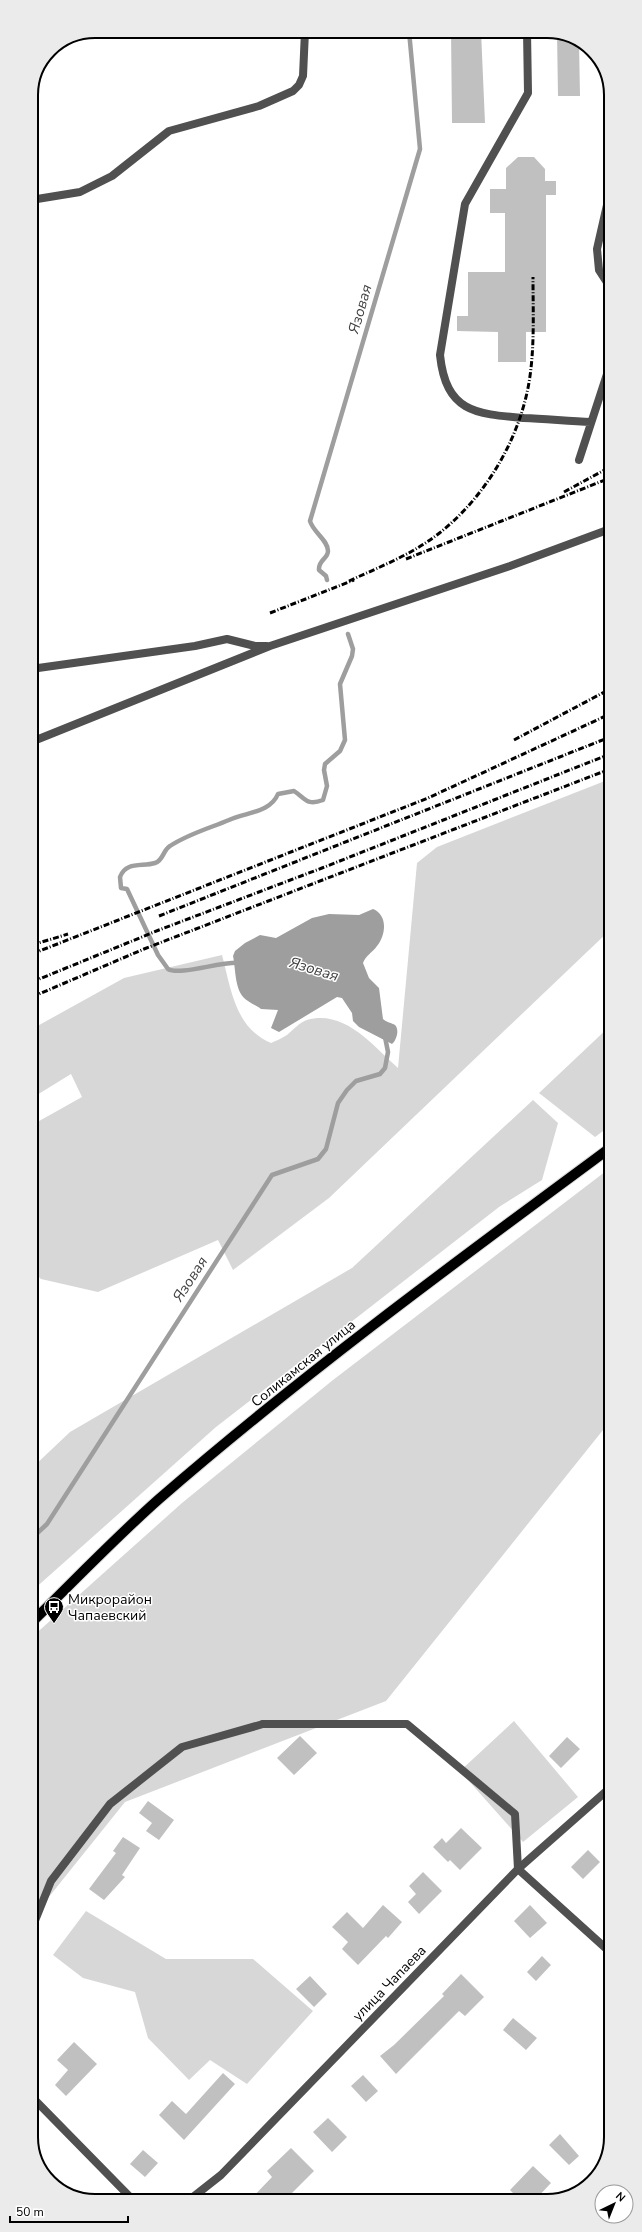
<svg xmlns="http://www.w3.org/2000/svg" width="642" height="2232" viewBox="0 0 642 2232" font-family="'Nunito Sans',sans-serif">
	<rect width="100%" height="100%" fill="#fff"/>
	<path fill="#d7d7d7" d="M610 779V930L329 1198 233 1270 218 1240 98 1292 41 1279 32 1271V1125L82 1097 71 1074 32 1098V1029L124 978 222 955C231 989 235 1028 271 1043 276 1041 282 1038 287 1035 293 1030 300 1022 307 1020 345 1009 374 1047 398 1068L417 863 437 847Z
		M610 1026V1126L595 1137 539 1093Z
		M533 1100 558 1123 542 1180 499 1207 216 1427 32 1591V1468L70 1432 352 1268Z
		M610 1168 611 1420 386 1701 125 1802 32 1918V1637L182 1503 333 1380Z
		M514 1721 578 1797 523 1842 460 1771Z
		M86 1911 166 1959H253L313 2011 247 2084 210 2060 189 2080 148 2038 135 1992 83 1978 53 1955Z"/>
	<path fill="#9e9e9e" d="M373 909C388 915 386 935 377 946 372 953 366 955 363 963L369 978 379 988 383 1019C386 1022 392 1023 395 1025 400 1030 396 1041 392 1044L359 1027 353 1021 352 1013 342 998 337 997 279 1032 271 1028 278 1010 261 1009C256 1005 253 1005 248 1001 234 993 236 969 233 956L235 951 245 943 260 935 276 938 312 918 329 914 359 915Z"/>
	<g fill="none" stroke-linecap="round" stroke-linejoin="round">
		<path stroke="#9e9e9e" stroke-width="4.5" d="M327 580 326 576 319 570C318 560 328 559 328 551 328 540 313 532 310 521L420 149 409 31
			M240 963C221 961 180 976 168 969L158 955 127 889 121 888 120 877C126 861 142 867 155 863 163 861 163 850 170 846 188 834 210 828 229 820 246 812 270 813 278 794L294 791C306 799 307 806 323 800L327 786 324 770 325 764 340 751 345 740 340 684 352 656 353 649 348 634
			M32 1538 47 1524 272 1175 318 1159 326 1149 338 1103 347 1090 356 1081 380 1074 385 1068 388 1052 385 1037"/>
	</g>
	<path fill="#c0c0c0" d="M451 31H481L485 123H452Z
		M557 32 579 42 580 96H558Z
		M518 157H534L545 169V181H556V195H546V332H526V362H498V332L457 331V316H468V272H505V213H490V189H506V168Z
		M300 1736 317 1753 294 1775 277 1758Z
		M567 1737 580 1749 561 1768 549 1756Z
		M148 1801 174 1820 159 1840 146 1831 152 1823 139 1813Z
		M461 1828 482 1848 460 1870 450 1860 448 1862 433 1847 442 1838 446 1843Z
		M123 1837 140 1848 122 1875 125 1877 104 1900 89 1889 116 1853 113 1851Z
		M588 1850 600 1862 583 1879 571 1867Z
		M423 1872 442 1891 419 1914 408 1902 416 1894 409 1886Z
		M383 1905 402 1922 388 1938 386 1936 358 1965 342 1949 348 1942 332 1927 347 1912 363 1928Z
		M530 1905 547 1923 530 1938 514 1921Z
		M542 1956 551 1965 536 1981 527 1972Z
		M461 1974 484 1997 465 2016 459 2011 396 2074 380 2056 394 2045 444 1996 442 1994Z
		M310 1976 327 1994 314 2007 296 1989Z
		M513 2018 537 2038 526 2050 503 2030Z
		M74 2042 97 2064 66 2096 55 2085 68 2070 57 2060Z
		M223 2073 235 2084 184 2140 159 2115 172 2101 186 2114Z
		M363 2075 378 2091 366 2102 351 2086Z
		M328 2118 347 2137 332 2152 313 2132Z
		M560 2134 579 2156 569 2165 549 2145Z
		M291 2148 314 2171 285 2200H250L272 2177 267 2171Z
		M143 2150 158 2163 145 2177 130 2164Z
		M533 2166 551 2183 535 2200H520L510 2190Z"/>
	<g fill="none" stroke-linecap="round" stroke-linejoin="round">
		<g stroke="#dbdbdb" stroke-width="12">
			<path id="primary" d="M32 1622C74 1581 115 1538 159 1499 303 1374 457 1261 610 1148"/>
		</g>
		<path stroke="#505050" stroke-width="8" d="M527 31 528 93 465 204 440 355C446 412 475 414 524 418 546 419 569 421 591 422
			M610 192 597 249 599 270 610 287
			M31 200 80 192 112 176 169 131 259 106 293 91 299 85 303 76 305 31
			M579 460 610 365
			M263 1724H407L515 1814 518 1869"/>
		<path stroke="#505050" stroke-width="8" d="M31 669 195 646 227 639 255 646H267
			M31 742 270 646 510 566 610 529
			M518 1869 611 1953
			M32 1928 51 1881 110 1804 182 1747 263 1724
			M32 2097 134 2201
			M590 2181 599 2172
			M188 2201 221 2175 518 1869 611 1787"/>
		<use href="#primary" stroke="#000" stroke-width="10"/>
		<path stroke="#000" stroke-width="3" stroke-dasharray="6 2 1 2" stroke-linecap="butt" d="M564 492 610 467
			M406 559 610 478
			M349 581C375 569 403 558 427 542 478 508 516 448 528 388 535 352 533 314 533 277
			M270 613 354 580
			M514 740 610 689
			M159 916 610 737
			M32 945 68 934
			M32 954 428 798 610 714
			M32 982 159 930 322 868 610 754
			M32 997 144 949 610 769"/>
	</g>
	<defs>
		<g id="bus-pin" transform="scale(1)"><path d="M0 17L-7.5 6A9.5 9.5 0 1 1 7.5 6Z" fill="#000" stroke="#fff"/><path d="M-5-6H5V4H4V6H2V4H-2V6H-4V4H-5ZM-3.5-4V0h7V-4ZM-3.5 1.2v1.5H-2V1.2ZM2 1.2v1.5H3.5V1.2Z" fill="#fff"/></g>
	</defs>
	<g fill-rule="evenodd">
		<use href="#bus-pin" x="54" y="1607"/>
	</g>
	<g text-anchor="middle" stroke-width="3" stroke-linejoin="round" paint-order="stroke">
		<g font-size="14" fill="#000" stroke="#fff">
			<text transform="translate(303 1363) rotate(-39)" y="5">Соликамская улица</text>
			<text transform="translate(389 1983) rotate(-46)" y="5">улица Чапаева</text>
		</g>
		<g font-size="14" fill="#000" stroke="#fff" text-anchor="start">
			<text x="68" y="1604">Микрорайон<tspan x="68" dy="16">Чапаевский</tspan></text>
		</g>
		<g font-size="15" font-style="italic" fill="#3f3f3f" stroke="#fff">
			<text transform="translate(360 309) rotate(-74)" y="5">Язовая</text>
			<text transform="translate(314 969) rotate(17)" y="5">Язовая</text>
			<text transform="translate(190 1279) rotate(-57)" y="5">Язовая</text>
		</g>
	</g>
	<path d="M0 0H642V2232H0ZM95 38H547A57 57 0 0 1 604 95V2137A57 57 0 0 1 547 2194H95A57 57 0 0 1 38 2137V95A57 57 0 0 1 95 38Z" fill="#ebebeb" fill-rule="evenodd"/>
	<path fill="none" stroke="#000" stroke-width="2" d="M95 38H547A57 57 0 0 1 604 95V2137A57 57 0 0 1 547 2194H95A57 57 0 0 1 38 2137V95A57 57 0 0 1 95 38Z"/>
	<g transform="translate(614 2204) rotate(43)"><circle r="19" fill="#ffffff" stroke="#999999"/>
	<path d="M0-3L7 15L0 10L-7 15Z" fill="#000000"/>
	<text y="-6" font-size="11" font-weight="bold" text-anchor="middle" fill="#000000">N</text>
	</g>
	<path d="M10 2216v6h118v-6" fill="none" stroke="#000000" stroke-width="2"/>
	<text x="16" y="2216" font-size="12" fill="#000000" stroke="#ffffff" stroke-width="3" paint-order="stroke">50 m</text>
</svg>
